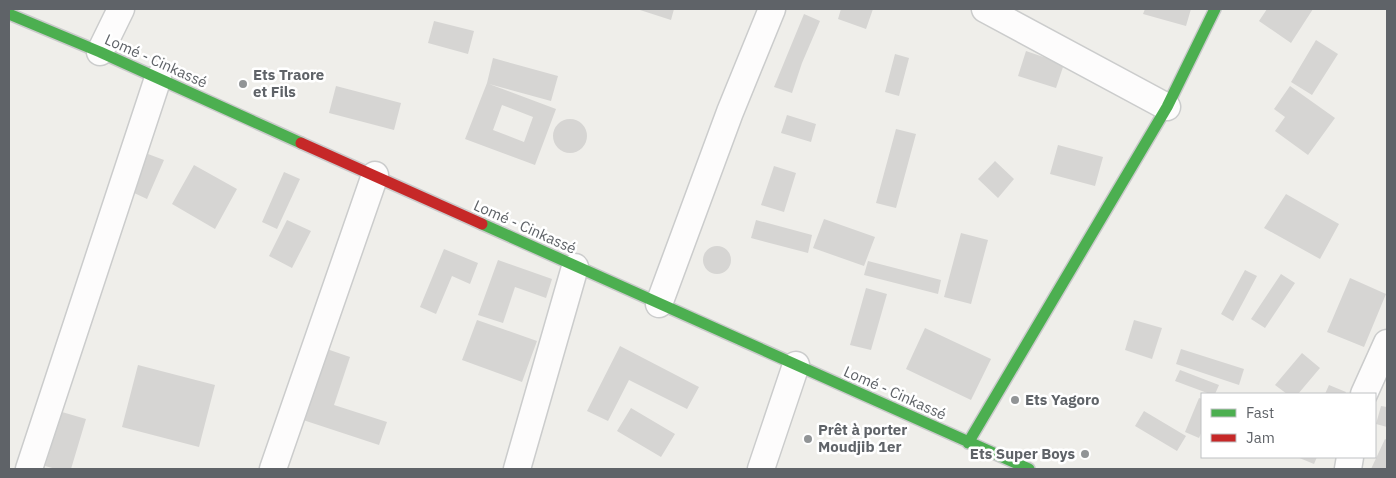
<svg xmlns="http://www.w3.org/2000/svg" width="1396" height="478" viewBox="0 0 1396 478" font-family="'IBM Plex Sans',sans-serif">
	<rect width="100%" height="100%" fill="#efeeea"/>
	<path fill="#d6d5d3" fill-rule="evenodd" d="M641 9H674L671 20 640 10Z
		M841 9H873L866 29 838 19Z
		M1145 9H1191L1186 26 1143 14Z
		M1267 9H1313L1291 43 1259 21Z
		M804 14 820 21 802 63 792 93 774 87Z
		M434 21 474 31 468 54 428 43Z
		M1316 40 1338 54 1312 95 1291 82Z
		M1026 51 1064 64 1056 88 1018 76Z
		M895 54 909 58 899 96 885 92Z
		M493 58 558 76 551 101 489 84 556 109 535 165 465 139 487 83ZM502 105 533 117 524 142 493 130Z
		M336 86 401 103 394 130 329 113Z
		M1290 86 1335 118 1308 155 1275 131 1285 117 1274 109Z
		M787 115 816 124 811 142 781 133Z
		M553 136a17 17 0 1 1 34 0a17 17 0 1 1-34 0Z
		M896 129 916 134 896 208 876 203Z
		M1058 145 1103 157 1095 186 1050 174Z
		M148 154 164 160 147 199 132 192Z
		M995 161 1014 179 998 198 978 179Z
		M194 165 237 189 215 229 172 204Z
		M774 166 796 173 784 212 761 205Z
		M284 172 300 179 277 229 262 222Z
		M1286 194 1339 224 1320 259 1264 228Z
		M824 219 875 237 864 266 813 248Z
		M287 220 311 231 292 268 269 256Z
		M756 220 812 235 808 253 751 238Z
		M961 233 988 240 971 304 944 297Z
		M703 260a14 14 0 1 1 28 0a14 14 0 1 1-28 0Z
		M444 249 478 263 470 284 452 276 436 314 420 307Z
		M498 260 552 279 546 298 515 287 503 323 478 315Z
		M868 261 941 280 938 294 864 275Z
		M1245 270 1257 276 1233 321 1221 314Z
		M1281 274 1295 283 1265 328 1251 319Z
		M1350 278 1386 294 1364 347 1327 332Z
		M866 288 887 294 871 350 850 345Z
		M477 320 537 341 522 382 462 360Z
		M1134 320 1162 328 1152 359 1125 350Z
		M925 328 991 359 971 400 906 369Z
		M620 346 699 387 687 409 629 380 608 421 587 411Z
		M321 347 350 357 334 405 387 422 379 445 297 418Z
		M1181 349 1244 369 1239 385 1176 364Z
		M1302 353 1320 368 1298 394H1287L1275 385Z
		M138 365 215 385 199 447 122 427Z
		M1180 370 1219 385 1215 394H1210L1175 381Z
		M1329 385 1346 392 1345 394H1325Z
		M1199 398 1202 399V431L1199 438 1185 432Z
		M1381 406 1387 407V427L1376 424Z
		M631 408 675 434 661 457 617 431Z
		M1144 411 1186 436 1177 451 1135 426Z
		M62 412 86 419 71 469H56L45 466Z
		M1385 439 1387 440V469H1371Z
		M1297 457H1317L1314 464Z"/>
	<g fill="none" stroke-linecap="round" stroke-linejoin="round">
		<g stroke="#cbcccc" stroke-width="29">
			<path id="street" d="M985 9 1167 107
				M100 52 121 9
				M659 304 730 112 772 9
				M1364 394 1387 343
				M29 469 158 78
				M273 469 375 175
				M517 469 575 267
				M761 469 796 365
				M1348 469 1350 457"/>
		</g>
		<g stroke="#cacacb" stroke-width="14">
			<path id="fast" d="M9 14 100 52 301 143
				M482 224 1029 469
				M968 443 1167 107 1215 9"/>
		</g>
		<g stroke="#cacacb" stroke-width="14">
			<path id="jam" d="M301 143 482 224"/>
		</g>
		<use href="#street" stroke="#fdfcfc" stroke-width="26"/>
		<use href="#fast" stroke="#4caf50" stroke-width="11"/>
		<use href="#jam" stroke="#c62828" stroke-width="11"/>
	</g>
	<g fill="#919496" stroke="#fff" stroke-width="2">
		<circle cx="243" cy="84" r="5"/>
		<circle cx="1015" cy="400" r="5"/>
		<circle cx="808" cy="439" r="5"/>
		<circle cx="1085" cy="454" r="5"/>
	</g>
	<g text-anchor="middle" stroke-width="5" stroke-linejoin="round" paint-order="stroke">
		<g font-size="15" fill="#5f6368" stroke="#fff">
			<text transform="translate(156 61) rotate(24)" y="5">Lomé - Cinkassé</text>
			<text transform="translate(525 227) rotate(24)" y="5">Lomé - Cinkassé</text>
			<text transform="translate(895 393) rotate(24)" y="5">Lomé - Cinkassé</text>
		</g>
		<g font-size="15" font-weight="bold" fill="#5f6368" stroke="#fff" text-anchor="start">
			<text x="253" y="80">Ets Traore<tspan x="253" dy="17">et Fils</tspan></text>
			<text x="1025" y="405">Ets Yagoro</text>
			<text x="818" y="435">Prêt à porter<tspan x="818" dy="17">Moudjib 1er</tspan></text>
			<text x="1075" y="459" text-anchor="end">Ets Super Boys</text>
		</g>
	</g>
	<rect width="1396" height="478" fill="none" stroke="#5f6368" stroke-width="20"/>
	<rect x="1201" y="393" width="175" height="65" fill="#ffffff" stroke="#bfc1c3"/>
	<rect x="1211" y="409" width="25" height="8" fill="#4caf50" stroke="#bfc1c3"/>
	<text x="1246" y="418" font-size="15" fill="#5f6368">Fast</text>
	<rect x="1211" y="434" width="25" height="8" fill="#c62828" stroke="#bfc1c3"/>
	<text x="1246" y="443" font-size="15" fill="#5f6368">Jam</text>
</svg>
